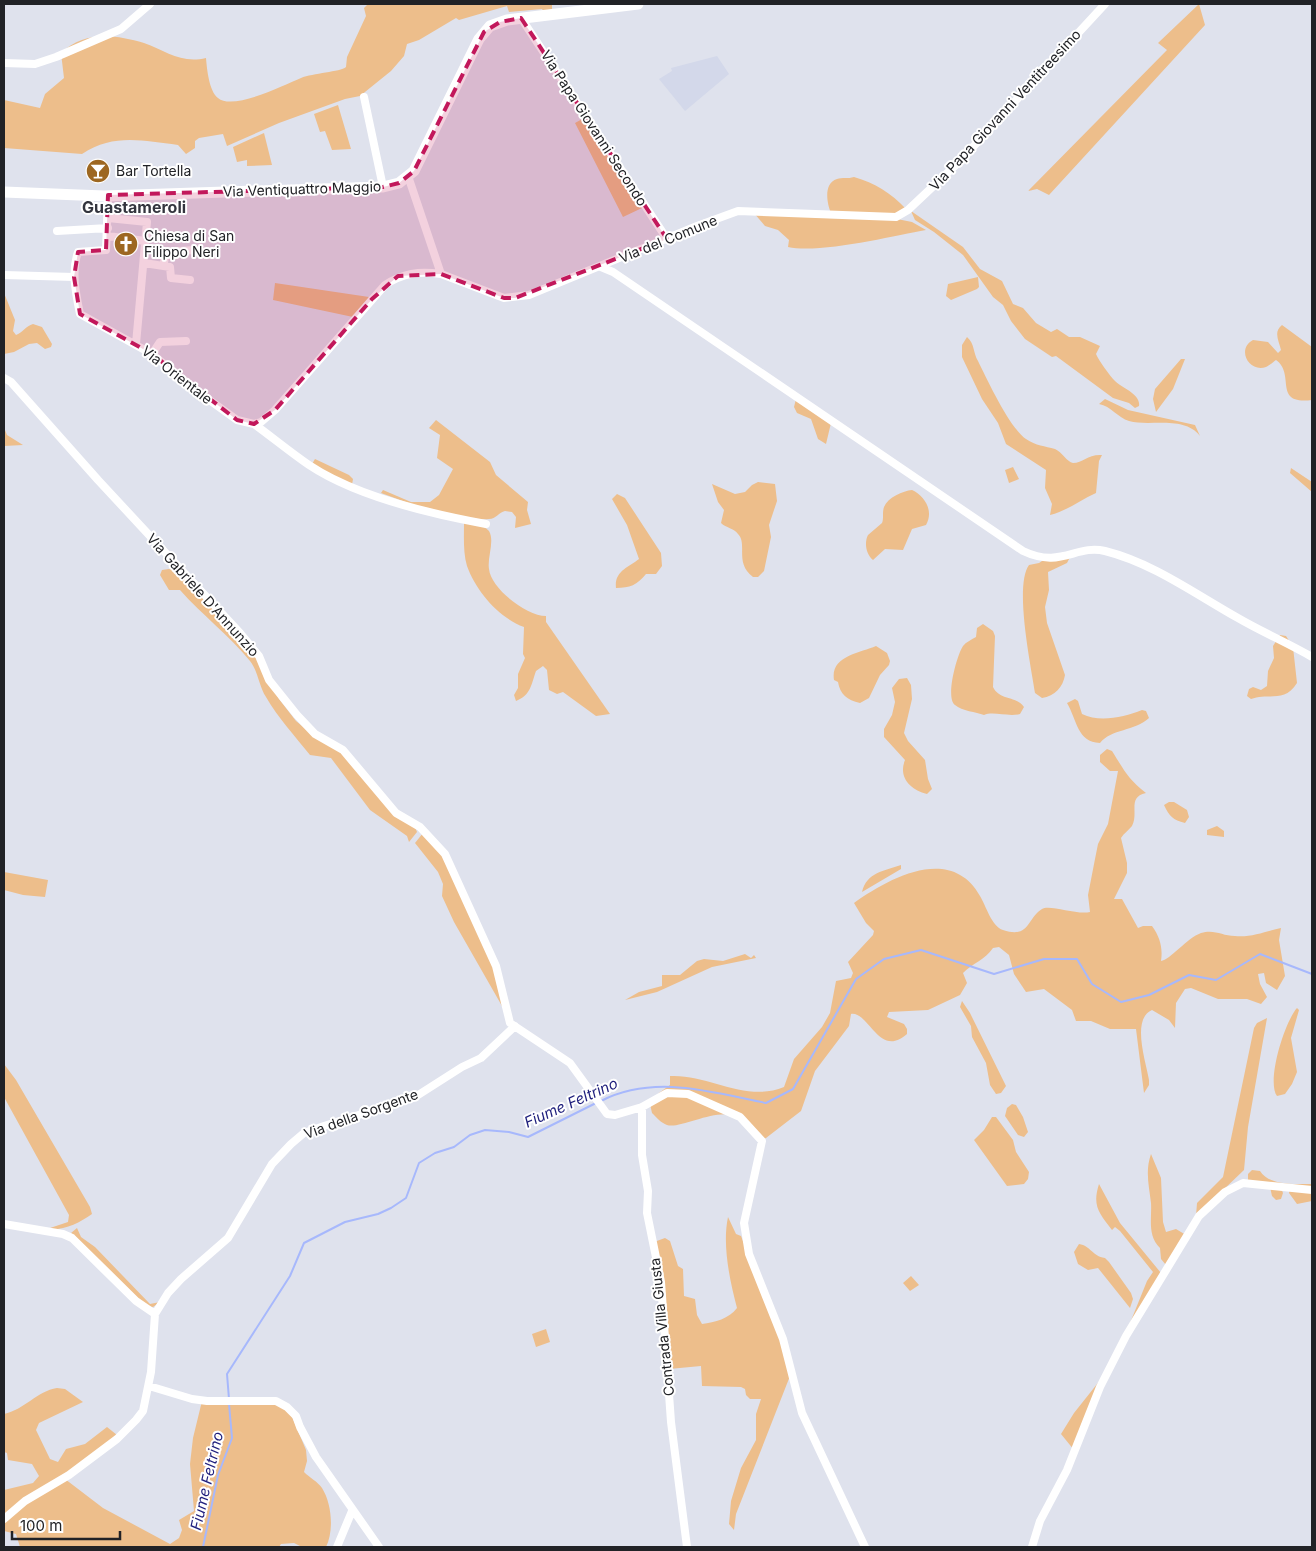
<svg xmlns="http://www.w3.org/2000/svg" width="1316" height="1551" viewBox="0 0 1316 1551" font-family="Inter,sans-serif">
	<rect width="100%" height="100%" fill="#dfe2ed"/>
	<path fill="#d3d8ea" d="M717 56 729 74 685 111 659 79 672 71 671 68Z"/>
	<path fill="#edbe8b" d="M368 4H552V9L544 12 542 9 509 12 507 6 459 20 456 18 419 40 407 44 404 56 391 71 360 96 345 99 279 123 227 146 223 134 199 138 195 141V148L186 154 178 145C143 141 114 133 82 154L4 148V100L40 108 45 94 64 78 61 53C84 31 114 34 144 43 166 51 181 64 206 58 207 69 209 91 218 98 233 111 284 85 301 78 313 73 340 72 346 67L347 57 366 16 364 8Z
		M1199 4 1205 25 1049 195 1037 189 1028 191 1167 50 1158 43Z
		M338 105 351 149 332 150 325 131 320 132 314 114Z
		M584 118 642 208 623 217 575 123Z
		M264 133 272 165 247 166V160L237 162 233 147Z
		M854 177C875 183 891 193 906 209L895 214 831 213C827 204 823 183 837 179 842 177 848 179 854 177Z
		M911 211 963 247 980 269 1002 281 1013 304 1023 308 1036 323 1051 332 1057 329 1069 337H1080L1100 346 1096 354C1099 361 1110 376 1115 381 1122 388 1141 394 1139 406L1135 408 1129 403 1113 398 1056 356 1052 357 1025 339 1011 321 1003 305 993 297 963 255 934 232 915 220Z
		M753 212 825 218 897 219 912 222 926 230C893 236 819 254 788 247L789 240 778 230 765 226Z
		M978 277 979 287 977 289 951 300 946 296 948 284Z
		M275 283 369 297 353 317 273 300Z
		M4 293 15 320 13 331 16 335C22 333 26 326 33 324L42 327 52 344 51 347 45 349 37 343 29 344 14 352 4 354Z
		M1282 325 1312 347V400C1272 405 1296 374 1276 360 1273 362 1269 366 1266 367 1249 373 1236 349 1253 340L1268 342 1278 353 1281 350C1279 341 1273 332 1282 325Z
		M967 337C975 344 973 353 978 361 988 381 1009 427 1026 439 1036 446 1045 446 1055 449 1062 452 1067 462 1073 463 1083 463 1088 454 1102 455L1099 461 1096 493C1080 500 1067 511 1050 515L1052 504 1045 488 1046 470 1006 444 998 423 982 399 962 357V345Z
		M1181 359H1185L1173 389 1156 412 1153 399 1155 389Z
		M796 399 831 423 826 444 818 439 811 419 797 413 794 407Z
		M1105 399 1128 410 1195 425 1200 436C1184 415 1149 427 1129 421 1118 418 1111 406 1099 404Z
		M436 420 490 462 496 475 528 502 527 510 531 524 515 528 516 517 512 512 505 511C499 512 496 519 489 519 454 521 414 505 381 493L383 490 411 502H430L439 495 453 469 437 458 440 435 429 428Z
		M5 430 7 435 23 445 4 446Z
		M315 459 349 475 353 479 352 485 312 464Z
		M1013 467 1019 479 1009 483 1005 470Z
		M1291 468 1312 482V492L1290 473Z
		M758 482 775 484 777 501 769 525 771 537 764 571 758 577H753C734 563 748 544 738 534 734 528 726 528 721 523L724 510 718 502 712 484 735 494 745 492 752 485Z
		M912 490C925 496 934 511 926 525L912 529 903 550 885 549 873 560C866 554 864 543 868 535L882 523C884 518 882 513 884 507 888 497 903 491 912 490Z
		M617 494 625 498 661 553 662 566 656 574H646C637 585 630 588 616 588 614 571 629 567 639 559L627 525 612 499Z
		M464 523C472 524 483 524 489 531 495 541 487 558 489 569 491 589 527 616 546 616V622L610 714 596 716 563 692 557 694 549 690 547 670 543 666 536 671C531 685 531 695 516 701L514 695 518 688V674L525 658 523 654 524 627C499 618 476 591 467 566 463 553 464 536 464 523Z
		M1048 557H1070L1067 563 1048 572 1049 590 1045 607 1047 623 1065 675C1063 687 1055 696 1042 698L1035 693C1031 666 1014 586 1029 565L1039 563Z
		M169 569 177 571 185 578 255 655 279 699 296 721 317 738 337 749 415 827 417 832 409 842 407 836 370 810 331 758 310 755C295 736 278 718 266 697 259 686 258 671 250 661 229 635 202 615 180 590H169L160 575 162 570Z
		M983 624 993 631 995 636 993 687C1000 701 1015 695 1024 707L1020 714C1008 717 993 711 984 715 976 712 962 711 955 705 945 698 957 655 963 646 966 642 971 640 976 637L977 628Z
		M1280 635 1286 636 1293 647 1297 683C1284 704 1268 692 1251 699L1247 696 1249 689 1253 687 1261 690 1267 686 1268 671 1274 658 1273 646Z
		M876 646 887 653 890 661 889 665 880 675 869 698 860 703C847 700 840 694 838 682L834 680C830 656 860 653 876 646Z
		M907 678 911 685 912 699 904 733 908 741 925 760 928 779 932 789 927 794C910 790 898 777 905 760L884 737V729L892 715 895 702 892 688 899 679Z
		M1075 699 1078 701 1082 714C1100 723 1124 717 1142 710L1146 711 1149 718C1135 731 1111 729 1100 743 1077 742 1077 720 1067 703Z
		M1107 749 1112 751C1124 770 1128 779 1146 793 1127 797 1139 813 1132 826 1129 830 1124 833 1121 838L1127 863V873L1114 899H1122L1138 928 1143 926H1152C1160 937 1163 948 1161 961 1170 960 1187 938 1201 933 1215 929 1222 936 1235 936 1250 938 1267 931 1281 928L1279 940 1285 976 1277 990 1266 983 1264 973 1258 974 1260 984 1267 997 1261 1004 1247 999H1218L1191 988 1185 989 1176 1003 1175 1028 1169 1020 1152 1010C1131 1019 1146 1062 1149 1080V1085L1144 1093 1136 1029H1110L1091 1021H1076L1072 1010 1044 989 1026 992 1014 974 1009 955 999 947 993 948C985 960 973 963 963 973L967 983 960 995 928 1010 889 1012 887 1017 904 1024 907 1029V1034C879 1059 869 1011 851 1014L849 1026 815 1071 801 1111 766 1138 763 1139C755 1132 742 1118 732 1115 712 1110 679 1129 667 1125 661 1123 656 1117 652 1113L650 1104 659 1093 670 1085V1076C709 1074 746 1103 784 1087L794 1059 822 1027 830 1013 836 981 851 978 853 973 848 962 873 935 874 931 866 923 854 903C889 878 951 844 980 896 986 906 992 927 1003 930 1030 939 1027 918 1042 909 1049 904 1076 915 1090 912L1088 895 1095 859 1098 844 1108 824 1118 771H1110L1100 762V755Z
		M1169 802H1174L1187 810 1189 817 1185 823C1173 820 1169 816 1164 805Z
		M1217 826 1224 831V837L1207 835V830Z
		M423 833 445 858 494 963 506 1013 454 922 442 896 443 884 438 872 415 843Z
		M901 865V869L862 892C867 872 884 871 901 865Z
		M4 872 48 880 45 897 23 895 4 890Z
		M745 954 751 958 754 955 756 958 712 967 657 992 625 1000 639 992 662 986V975H680L697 961 704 959 723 961Z
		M962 1001 970 1013 1006 1086 1001 1093 996 1094 990 1085 986 1063 972 1037 971 1026 960 1007Z
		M1297 1008 1299 1010 1291 1038 1297 1072 1292 1084 1285 1094 1277 1096C1266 1081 1285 1021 1297 1008Z
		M1267 1018 1248 1127 1244 1170 1196 1216 1197 1203 1223 1177 1254 1028 1257 1023Z
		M4 1064 16 1080 90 1207 92 1214C79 1223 64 1231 47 1229L68 1222 69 1215 4 1097Z
		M1012 1104 1016 1105 1023 1117 1028 1132 1024 1137 1018 1135 1005 1116 1007 1108Z
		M992 1117H996L1013 1140 1016 1152 1029 1172 1028 1179 1024 1184 1007 1186 974 1140 984 1130Z
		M1151 1154 1161 1178 1163 1222 1166 1232 1176 1229 1186 1235 1166 1265 1161 1259 1160 1248C1147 1235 1152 1219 1151 1203 1149 1186 1145 1171 1151 1154Z
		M1252 1170 1260 1171C1269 1186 1297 1184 1312 1184V1201L1297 1204 1289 1193 1290 1188H1281L1283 1193 1281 1199 1276 1200 1272 1196 1270 1187 1248 1181V1174Z
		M1099 1184 1120 1223 1161 1273 1128 1328 1147 1281 1153 1272 1120 1231 1115 1227 1112 1230C1099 1213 1092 1206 1099 1184Z
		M728 1217 736 1234 741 1236 779 1332 790 1376 736 1514 734 1530 729 1524 731 1501 741 1468 756 1440V1414L761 1399H750L746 1395 745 1389 741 1387 702 1386 701 1366 669 1369 654 1242 665 1238 670 1241 678 1266 683 1269 684 1296 695 1299 697 1315 702 1324C715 1322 729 1319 737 1308 730 1281 722 1246 728 1217Z
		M77 1228 81 1237 95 1247 150 1304 160 1302 153 1307 146 1306 71 1233Z
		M1079 1244C1091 1246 1092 1256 1105 1258L1109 1262 1131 1293 1133 1299 1130 1308 1098 1268 1088 1270 1078 1264 1074 1252Z
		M911 1276 919 1285 910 1291 903 1283Z
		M546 1329 550 1342 536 1347 532 1334Z
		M1101 1379 1074 1450 1061 1434 1074 1413Z
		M57 1388 65 1389 83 1402 39 1423 36 1430 50 1459 58 1462 66 1449 85 1444 107 1427 117 1435 65 1476 4 1517V1490L33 1483 39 1476 32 1464 8 1460 7 1453 4 1452V1414C24 1410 37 1391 57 1388Z
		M202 1401 279 1405 290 1412 306 1450 307 1461 304 1472C309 1477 318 1482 322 1488 332 1504 334 1531 326 1547H302L294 1543 281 1544 279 1547H20L16 1534 4 1531V1522L26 1502 65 1479 103 1508 170 1544 179 1538 182 1530 179 1520 194 1511 190 1464 193 1438Z"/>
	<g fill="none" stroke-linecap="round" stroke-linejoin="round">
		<path stroke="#a7b8fc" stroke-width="2" d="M601 1101C654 1074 711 1092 766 1103L793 1089 856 979 884 959 921 950 994 974 1044 959H1077L1092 984 1121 1002 1149 995 1189 975 1216 980 1260 954 1312 974
			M229 1399 227 1374 290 1276 304 1243 345 1222 378 1214 391 1208 406 1198 419 1163 435 1153 454 1147 470 1135 485 1130 509 1132 528 1137 596 1103
			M203 1547 218 1475 232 1438 229 1404"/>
		<path stroke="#fff" stroke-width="8" d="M521 18 667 239
			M4 63 35 64 56 57 121 29 150 4
			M364 97 383 187
			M408 176 441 274 504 298 529 295 697 226 738 211 896 217 908 210 960 161 1105 4
			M108 195 106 250 78 252C71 272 76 294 80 314L152 354 197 391 237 420 254 424 261 422 275 410 385 285C403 273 419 271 441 274
			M108 218 147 222 136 344
			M57 231 108 228
			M108 236 145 241
			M144 263 170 267 171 278 190 280
			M164 265 165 252 195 250
			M601 267 613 272 1023 551C1061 569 1076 544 1105 551 1153 563 1195 594 1238 618 1262 632 1288 643 1312 657
			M4 275 74 277
			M152 354 160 342 186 341
			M4 378 11 382 98 480 240 633 259 656 269 680 297 715 315 734 343 750 396 813 420 827 445 854 496 966 510 1023 570 1063 607 1114 615 1115 642 1107 667 1093 688 1094 740 1117 762 1141 744 1223 749 1254 783 1339 802 1413 865 1547
			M254 424C272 437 290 452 309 465 357 497 431 514 486 524
			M642 1107V1155L648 1191 647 1213 661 1282 671 1422 687 1547
			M4 1224 63 1234 72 1238 136 1301 155 1314 168 1293 181 1279 228 1238 272 1164 291 1144 304 1133 324 1126 415 1097 462 1067 481 1058 515 1026
			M149 1386 192 1399 207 1401H276L287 1407 296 1416 300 1427 316 1457 379 1547
			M4 1519 25 1501 69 1475 117 1439 136 1420 143 1411 151 1372 155 1314
			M337 1547 352 1511
			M1032 1547 1040 1521 1067 1470 1100 1387 1126 1336 1199 1216 1225 1192 1243 1183 1312 1190"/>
		<path stroke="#fff" stroke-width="11" d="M4 192 104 196 383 187 399 183 414 171 479 39 490 26 507 20 638 4"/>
	</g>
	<path fill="#c2185b" fill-opacity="0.2" stroke="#c2185b" stroke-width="4" stroke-dasharray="10 6" stroke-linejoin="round" d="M521 18 667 239 515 298H504L441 274 398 276 372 299 275 410 254 424 237 420 152 354 80 314 74 277 78 252 106 250 108 195 383 187 399 183 414 171 484 32 500 22Z"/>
	<defs>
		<g id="bar-disc" transform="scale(1.25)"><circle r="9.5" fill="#9d6721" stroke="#fff"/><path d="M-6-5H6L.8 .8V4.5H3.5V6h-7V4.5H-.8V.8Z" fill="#fff"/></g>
		<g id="church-disc" transform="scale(1.25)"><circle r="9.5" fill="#9d6721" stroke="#fff"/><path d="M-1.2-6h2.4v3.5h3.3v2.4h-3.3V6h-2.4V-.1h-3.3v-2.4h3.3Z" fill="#fff"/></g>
	</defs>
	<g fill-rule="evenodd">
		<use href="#bar-disc" x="98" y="171"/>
		<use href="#church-disc" x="126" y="244"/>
	</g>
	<g text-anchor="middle" stroke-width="4" stroke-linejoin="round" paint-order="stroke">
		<g font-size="14" fill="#212226" stroke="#fff">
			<text transform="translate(1005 110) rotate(-47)" y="5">Via Papa Giovanni Ventitreesimo</text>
			<text transform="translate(594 128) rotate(57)" y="5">Via Papa Giovanni Secondo</text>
			<text transform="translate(302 189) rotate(-2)" y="5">Via Ventiquattro Maggio</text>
			<text transform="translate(668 239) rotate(-22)" y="5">Via del Comune</text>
			<text transform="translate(177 375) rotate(38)" y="5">Via Orientale</text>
			<text transform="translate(203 595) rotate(48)" y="5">Via Gabriele D'Annunzio</text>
			<text transform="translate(361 1114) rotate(-20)" y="5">Via della Sorgente</text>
			<text transform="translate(662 1327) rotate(-96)" y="5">Contrada Villa Giusta</text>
		</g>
		<g font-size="14" fill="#212226" stroke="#fff" text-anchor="start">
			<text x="116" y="176">Bar Tortella</text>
			<text x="144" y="241">Chiesa di San<tspan x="144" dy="16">Filippo Neri</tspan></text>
		</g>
		<g font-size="15" font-style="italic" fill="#1e1e7c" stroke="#fff">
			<text transform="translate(571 1103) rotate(-24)" y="5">Fiume Feltrino</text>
			<text transform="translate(207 1481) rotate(-77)" y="5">Fiume Feltrino</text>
		</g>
		<g font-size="16" font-weight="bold" fill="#33353e" stroke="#fff">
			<text x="134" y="213">Guastameroli</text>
		</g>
	</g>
	<rect width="1316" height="1551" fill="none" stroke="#212226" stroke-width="10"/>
	<path d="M12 1531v8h108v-8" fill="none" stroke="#212226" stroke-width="2.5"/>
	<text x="20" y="1531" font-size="15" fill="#212226" stroke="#ffffff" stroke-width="4" paint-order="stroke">100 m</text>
</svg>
